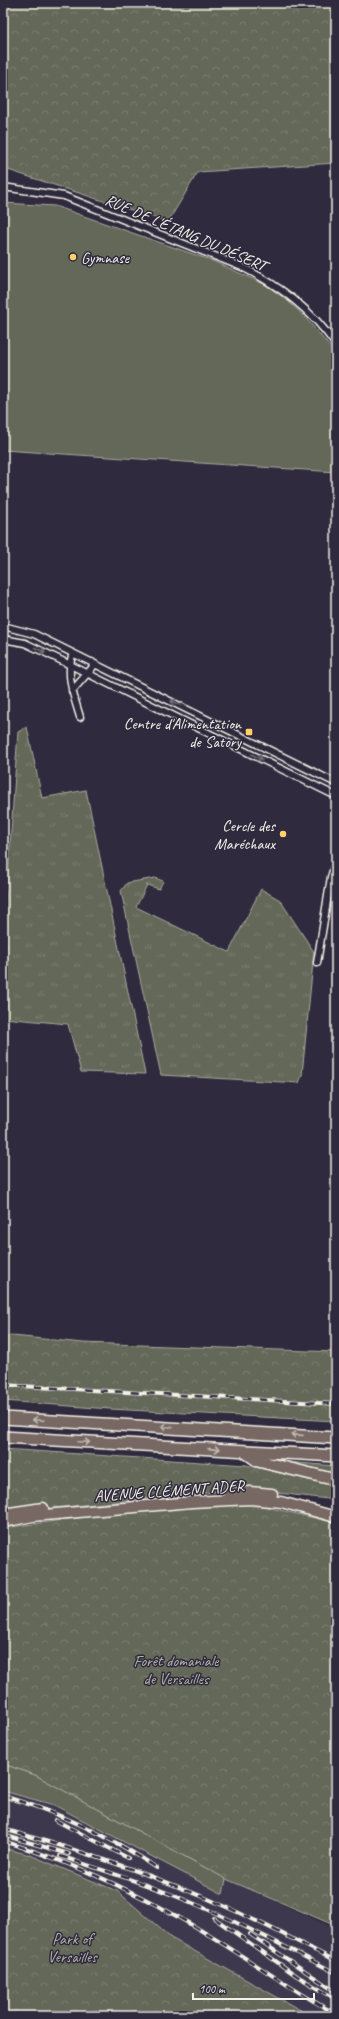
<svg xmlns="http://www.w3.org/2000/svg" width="339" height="2019" viewBox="0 0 339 2019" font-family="Caveat,sans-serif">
	<defs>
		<pattern id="grass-tufts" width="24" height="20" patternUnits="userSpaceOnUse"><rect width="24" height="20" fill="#646759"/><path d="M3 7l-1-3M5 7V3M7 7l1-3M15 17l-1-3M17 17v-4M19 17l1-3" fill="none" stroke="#7b7d71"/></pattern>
		<pattern id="forest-crowns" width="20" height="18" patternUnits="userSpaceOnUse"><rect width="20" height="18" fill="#646759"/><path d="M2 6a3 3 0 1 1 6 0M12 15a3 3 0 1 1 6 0" fill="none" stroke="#7b7d71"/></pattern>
	</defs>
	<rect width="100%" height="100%" fill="#2f2a3d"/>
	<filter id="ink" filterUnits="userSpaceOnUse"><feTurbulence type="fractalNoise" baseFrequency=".025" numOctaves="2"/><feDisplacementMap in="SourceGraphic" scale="8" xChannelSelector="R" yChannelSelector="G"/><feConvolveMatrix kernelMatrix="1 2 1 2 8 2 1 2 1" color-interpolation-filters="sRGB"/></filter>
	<g filter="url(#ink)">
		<path fill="#3e384e" d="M3 128 5 129 8 170 3 171Z
			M3 1791 54 1805 223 1893 226 1879 336 1929V2016H311L171 1938 117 1891 30 1855 3 1848Z"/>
		<path fill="url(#grass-tufts)" stroke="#acaca0" d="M27 727 42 798 86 790 145 1074 81 1072 68 1024 3 1018V946L18 732Z
			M155 878 163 881 159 889 147 885 136 907 229 952 261 889 280 900 314 952 302 1075 299 1083 161 1075 121 891 127 883Z
			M287 1462 336 1466V1473H328Z"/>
		<path fill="url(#forest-crowns)" stroke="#acaca0" d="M3 3H336V163L198 172 168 222 8 170 5 129 3 128Z
			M3 1335 83 1343 336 1352V1421L110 1409 3 1401Z
			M3 1449 246 1465 336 1486V1500L245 1489 3 1513Z
			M249 1503 336 1523V1926L226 1879 35 1775 3 1764V1528L115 1513Z
			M3 1848 30 1855 117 1891 171 1938 311 2016H3Z"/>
		<path fill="#646759" stroke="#acaca0" d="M3 203 55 206 213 261 266 285 288 301 305 317 336 354V472L3 450Z
			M3 1764 35 1775 226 1879 223 1894 54 1805 3 1791Z"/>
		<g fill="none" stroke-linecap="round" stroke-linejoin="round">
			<g stroke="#f4f1e8" stroke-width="9">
				<path id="street" d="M3 187 64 196 242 267C280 286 311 309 336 345
					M3 626 34 634 336 783
					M3 639 25 643 44 652 336 796
					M73 653C65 674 74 697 80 717
					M72 691 93 667 92 662
					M317 963 331 877 336 861"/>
			</g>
			<g stroke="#f4f1e8" stroke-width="13">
				<path id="primary" d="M228 1493 250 1492 272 1494
					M3 1514 43 1508
					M3 1522 33 1516 192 1502 250 1499 281 1502 336 1517"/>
			</g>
			<g stroke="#f4f1e8" stroke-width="14">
				<path id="highway" d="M3 1418 336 1438
					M3 1437 336 1456
					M245 1452 258 1461 336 1480"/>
			</g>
			<use href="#street" stroke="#2f2a3d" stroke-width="6"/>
			<use href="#primary" stroke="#776864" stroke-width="10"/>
			<use href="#highway" stroke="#776864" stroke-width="11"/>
			<g stroke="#f4f1e8" stroke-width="4">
				<path id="rail" d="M3 1385 336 1404
					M3 1796C58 1812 110 1836 157 1868
					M55 1820 128 1858
					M3 1829C69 1847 133 1868 196 1894 244 1913 290 1938 336 1961
					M3 1835 69 1854
					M3 1841C72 1862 141 1894 202 1931 247 1958 290 1989 336 2014
					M60 1856C106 1871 151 1885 195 1904 243 1924 289 1949 336 1973
					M214 1918 297 1976 336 1999
					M250 1934 336 1992"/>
			</g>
			<use href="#rail" stroke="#2f2a3d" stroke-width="2.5" stroke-dasharray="8" stroke-linecap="butt"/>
		</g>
		<defs><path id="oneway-shaft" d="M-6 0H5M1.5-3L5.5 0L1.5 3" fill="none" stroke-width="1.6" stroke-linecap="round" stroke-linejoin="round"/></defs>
		<g stroke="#747079">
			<use href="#oneway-shaft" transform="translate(40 650) rotate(24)"/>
			<use href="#oneway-shaft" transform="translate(176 703) rotate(-154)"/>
			<use href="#oneway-shaft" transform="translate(257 757) rotate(26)"/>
		</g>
		<g stroke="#c2bab3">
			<use href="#oneway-shaft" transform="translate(38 1420) rotate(-177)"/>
			<use href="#oneway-shaft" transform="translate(167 1427) rotate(-177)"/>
			<use href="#oneway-shaft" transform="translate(297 1435) rotate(-176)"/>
			<use href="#oneway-shaft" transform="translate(84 1442) rotate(3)"/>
			<use href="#oneway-shaft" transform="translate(214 1449) rotate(4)"/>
		</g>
	</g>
	<g fill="#ffd166" stroke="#2f2a3d" stroke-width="1.5">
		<circle cx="73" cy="257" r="4"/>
		<rect x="245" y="728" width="8" height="8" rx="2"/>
		<circle cx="283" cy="834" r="4"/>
	</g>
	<g text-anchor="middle" stroke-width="3" stroke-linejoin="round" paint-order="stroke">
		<g font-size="16" fill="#f4f1e8" stroke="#2f2a3d">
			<text transform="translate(186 232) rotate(23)" y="6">RUE DE L'ÉTANG DU DÉSERT</text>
			<text transform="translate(169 1490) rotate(-4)" y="6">AVENUE CLÉMENT ADER</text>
		</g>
		<g font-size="16" fill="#f4f1e8" stroke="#2f2a3d" text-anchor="end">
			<text x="81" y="263" text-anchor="start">Gymnase</text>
			<text x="241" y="729">Centre d'Alimentation<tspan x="241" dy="18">de Satory</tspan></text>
			<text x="275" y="831">Cercle des<tspan x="275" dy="18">Maréchaux</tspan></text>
		</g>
		<g font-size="16" fill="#b3b3a8" stroke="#2f2a3d">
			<text x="176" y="1666">Forêt domaniale<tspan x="176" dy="18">de Versailles</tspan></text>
			<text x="72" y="1944">Park of<tspan x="72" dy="18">Versailles</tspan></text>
		</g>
	</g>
	<rect width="339" height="2019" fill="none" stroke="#2f2a3d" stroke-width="16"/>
	<rect x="8" y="8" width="323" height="2003" fill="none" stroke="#f4f1e8" stroke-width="1.5" filter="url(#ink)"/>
	<path d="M193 1993v6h121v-6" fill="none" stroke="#f4f1e8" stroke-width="2"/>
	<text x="199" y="1993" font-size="12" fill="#f4f1e8" stroke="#2f2a3d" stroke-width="3" paint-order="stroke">100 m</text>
</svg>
